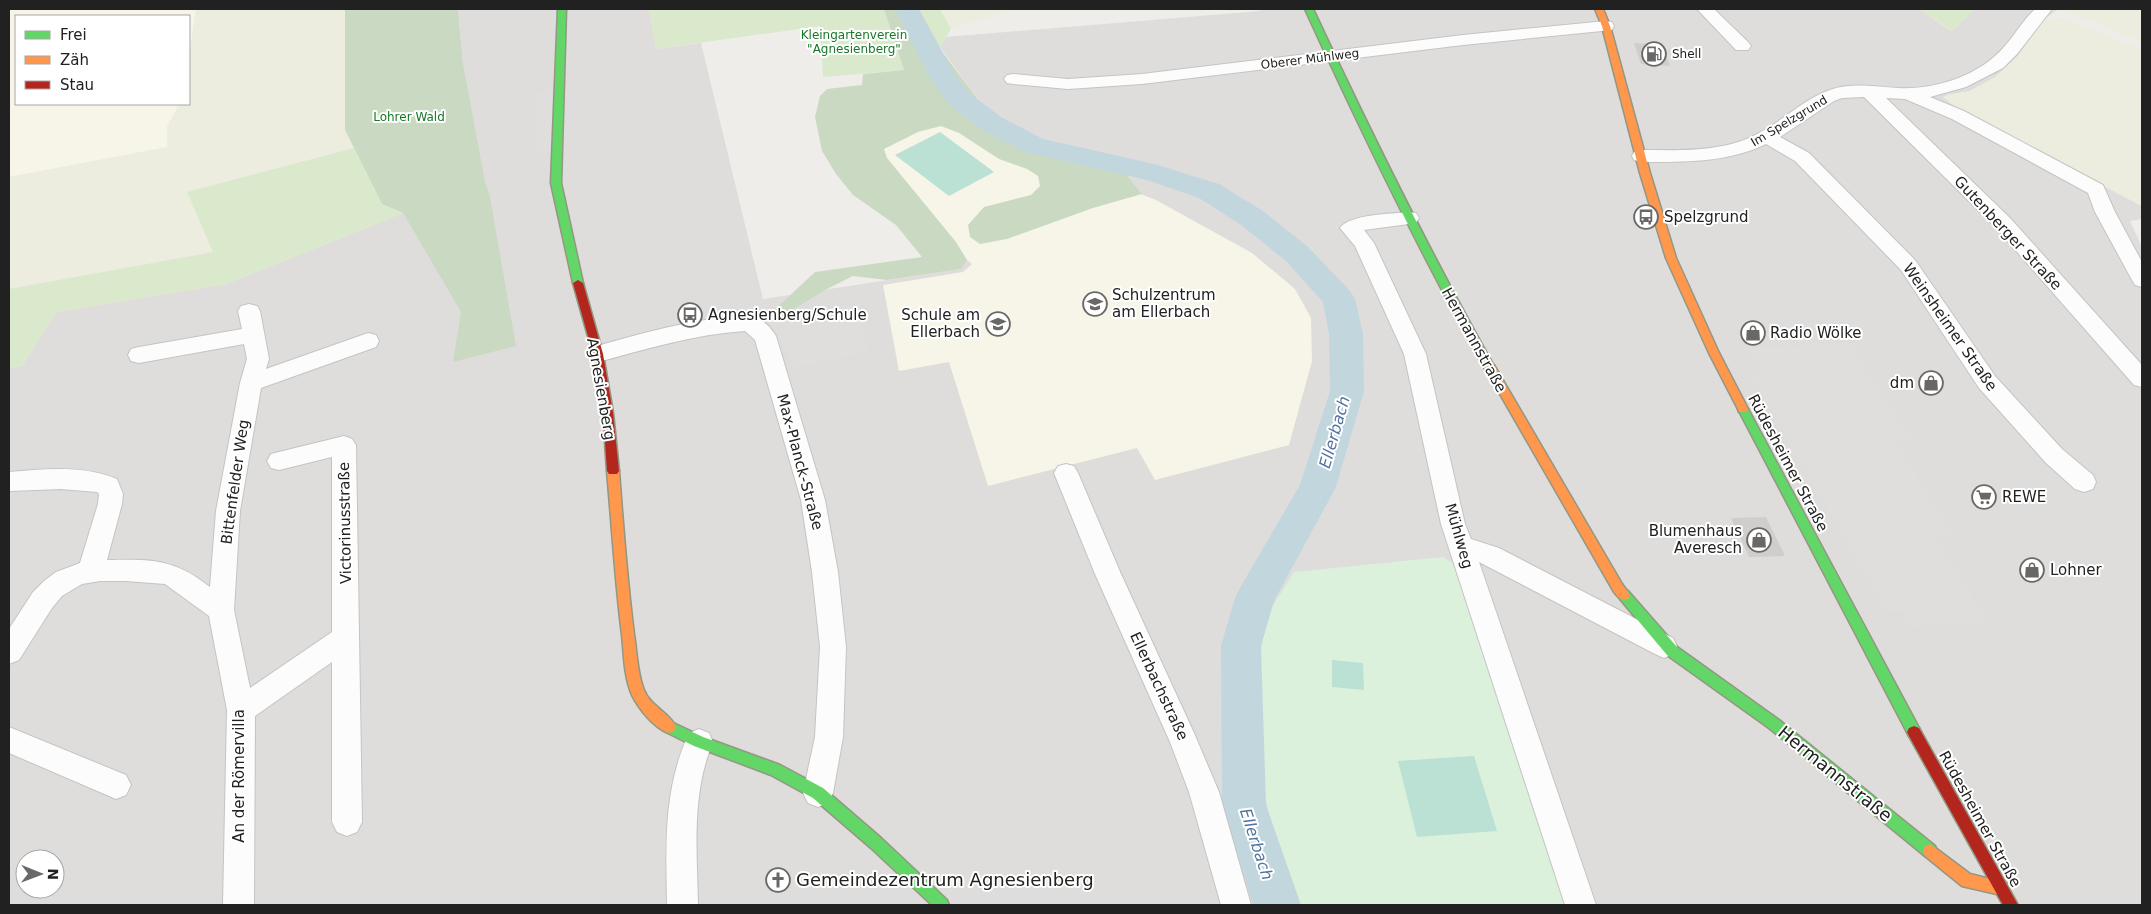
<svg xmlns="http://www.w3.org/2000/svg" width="2151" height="914" viewBox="0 0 2151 914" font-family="'DejaVu Sans',sans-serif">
	<rect width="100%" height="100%" fill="#efedea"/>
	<path fill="#dedddb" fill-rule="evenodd" d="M458 9H649L656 49 701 43 763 299 961 269 967 260 1142 194 1111 155 1057 149 1035 139 986 110 940 47 946 37 1260 11 1258 9H1919L1951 31 1975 9H2058L2044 20 2017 57 1995 77 1970 91 1947 95 2055 161 2142 206V219L2130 221 2142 247V905H9V368L22 366 56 312 226 284 403 213 463 64ZM25 859H55V889H25Z"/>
	<path fill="#f6f5e8" d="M9 9H196L189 58V16H16V104H179L167 127 168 147 9 177Z
		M947 95 1051 159 1156 200 1252 253 1295 289 1311 318 1312 361 1289 445 1155 480 1137 448 988 486 949 362 899 371 883 285 963 272 972 264 830 147Z"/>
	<path fill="#eceddf" d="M196 9H345V130L354 148 187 192 213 252 9 289V177L167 147V127L179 104H189V58Z
		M940 9H1014L951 29Z
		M2061 9H2142V42Z
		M2063 18 2142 49V206L1958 109 1943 97 1947 95 1970 91 1996 77 2017 57 2046 19Z"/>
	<path fill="#dae9cc" d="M649 9H884L904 70 823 77 820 26 656 49Z
		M913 9H940L951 29 940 47 923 26Z
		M1919 9H1975L1952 31Z
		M354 148 382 204 403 213 226 284 56 312 22 366 9 368V289L213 252 187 192Z"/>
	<path fill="#cadac2" d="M345 9H458L463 64 485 182 490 197 516 346 453 362 461 312 403 213 382 204 345 130Z
		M884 9H913L923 26 986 110 1035 139 1057 149 1111 155 1142 194 1093 208 1007 239 980 244 970 237 968 225 984 207 1031 195 1040 186 1038 176 1027 169 999 159 959 133 941 126 918 132 884 149 887 158 956 242 967 260 961 269 887 280 853 276 827 289 782 316 770 314 815 272 922 257 896 225 853 195 836 174 822 151 815 117 820 96 827 89 862 85 863 74 904 70Z"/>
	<path fill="#dbf1dc" d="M1443 557 1462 569 1571 905H1300L1280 858 1255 757 1258 683 1264 620 1294 572Z"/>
	<path fill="#bae1d3" d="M940 132 994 172 949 196 895 155Z
		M1332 660 1363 663 1364 690 1332 687Z
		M1474 756 1497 831 1417 837 1398 761Z"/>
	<path fill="#dfdedd" d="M551 90 552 152 537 154V92Z
		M858 304 868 351 833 360 792 368 777 319Z
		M1849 343 1911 440 1894 441 1953 534 1934 536 1989 623 1910 627 1901 611H1886L1751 375 1764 374 1750 349Z"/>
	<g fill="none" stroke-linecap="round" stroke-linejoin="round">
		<path fill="#c2d6de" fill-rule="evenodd" d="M895 9H919L954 73 968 92 1001 117 1043 139 1154 164 1219 184 1263 211 1308 247 1350 291 1355 299 1363 334 1364 391 1336 487 1274 601 1261 646 1266 805 1301 905H1253L1222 805 1221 646 1235 598 1241 586 1300 485 1330 391 1329 334 1323 302 1286 261 1241 225 1199 198 1147 180 1024 152 981 129 948 104 928 74Z"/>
	</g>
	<path fill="#d0cecb" d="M1634 43 1662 45 1670 66 1641 64Z
		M1766 517 1785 556 1749 557 1731 518Z"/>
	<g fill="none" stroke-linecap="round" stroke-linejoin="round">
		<g stroke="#c5c4c2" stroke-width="2">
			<path id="street" d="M1697 9H1714L1748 42 1751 46 1748 50H1736Z
				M2035 9H2052L2017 54 2003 68 1966 87 1930 97 1964 111 2103 185 2115 212 2142 262V287L2135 285 2132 280 2095 212 2088 193 1952 119 1905 99 1886 98 2010 218 2142 365V387L2134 385 1996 228 1864 97 1842 98 1834 101 1780 137 1809 153 1915 260 1995 376 2062 449 2093 475 2096 482 2093 489 2084 492 2075 489 2046 463 1979 388 1901 270 1795 161 1766 144C1727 163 1683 162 1641 162L1634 160 1632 156 1634 152 1641 150C1681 150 1723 153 1759 133 1784 120 1804 99 1830 90 1851 82 1876 87 1898 88 1935 90 1979 76 2004 47 2015 35 2023 20 2035 9Z
				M1606 21 1612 22 1614 26 1612 30 1463 45 1142 84 1068 89 1013 84 1007 83 1004 79 1007 75 1013 74 1068 79 1142 74 1463 35Z
				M1409 212 1416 213 1419 218 1416 223 1364 230 1374 243 1426 354 1465 524 1471 539 1499 548 1673 638 1677 646 1673 654 1664 658 1655 654 1479 562 1596 905H1565L1441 524 1404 354 1355 246 1340 228C1349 214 1393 214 1409 212Z
				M249 304 257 306 260 311 269 359 266 369 368 333 376 335 379 341 376 347 261 388 240 511 234 610 250 688 332 632V457L279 470 271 468 267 461 271 454 279 452 344 436 352 439 356 445 362 822 357 832 347 836 337 832 332 822V662L255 716 254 905H223L227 710 209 616 165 584 126 581H100L82 584 62 596 52 608 19 660 9 664V629L33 592 44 581 56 572 80 563 98 504 99 494 97 492 61 489 9 491V472C44 469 84 465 117 479L123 494 122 504 107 560C150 559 174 558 210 587L216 511 240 383 247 359 244 344 139 363 131 361 128 355 131 349 139 347 242 329 238 311 241 306Z
				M750 315C761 318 770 326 776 336L825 500 838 572 846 647 843 737 833 793 828 803 818 807 808 803 803 793 815 737 820 647 812 572 801 500 755 340 745 331C695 334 647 349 598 362L590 360 587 354 590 348C642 333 696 318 750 315Z
				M1066 464 1074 466 1078 473 1121 574 1194 733 1219 792 1251 905H1221L1189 792 1170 742 1095 574 1054 473 1058 466Z
				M9 727 126 775 131 785 126 795 116 799 9 753Z
				M699 729 709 733 713 742C691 794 697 850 698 905H667C666 843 663 790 689 733Z"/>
		</g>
		<g stroke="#949783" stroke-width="3">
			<path id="fast" d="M558 9H566L561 183 583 283 578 286 573 283 551 183Z
				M1305 9H1313C1370 131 1429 251 1495 368L1494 371H1486C1420 253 1361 132 1305 9Z
				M1743 405 1748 409 1919 728 1921 732 1919 736 1914 738 1909 736 1738 409Z
				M1624 590 1628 591 1677 647 1779 720 1935 846 1937 851 1935 856 1930 858 1925 856 1769 728 1667 655 1620 599 1618 595 1620 591Z
				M669 721 703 737 780 765 823 788 881 838 947 900 949 905H932L871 848 813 798 771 775 694 746 664 731 662 727 664 723Z"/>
		</g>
		<g stroke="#949783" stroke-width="3">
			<path id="slow" d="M1595 9H1603L1610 26 1650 173 1676 258 1719 353 1748 409 1747 412H1739L1738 409 1709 353 1666 258 1640 173 1602 26Z
				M1490 364 1494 365 1622 584 1630 595 1628 599C1621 601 1618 597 1614 592L1485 368Z
				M613 467 617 468 619 471C623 525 627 580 634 634 637 652 637 673 644 690 650 706 669 712 676 727L674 731 669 733C654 728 639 709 632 695 624 677 624 654 622 635 615 581 612 526 607 471L609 468Z
				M1930 844 1970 874 2006 883 2008 888 2006 893 2001 895 1962 886 1925 856 1923 851 1925 846Z"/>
		</g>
		<g stroke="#949783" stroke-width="3">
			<path id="jam" d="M578 280 583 283 603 354 613 413 619 471 617 474H609L607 471 603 413 593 354 573 283Z
				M1914 726 1919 728 2018 905H2003L1909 736 1907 732 1909 728Z"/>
		</g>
		<use href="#street" fill="#fdfcfc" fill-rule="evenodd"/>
		<use href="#fast" fill="#63d668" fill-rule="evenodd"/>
		<use href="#slow" fill="#ff974d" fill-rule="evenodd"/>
		<use href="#jam" fill="#b3261e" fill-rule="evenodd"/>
	</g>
	<defs>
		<g id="fuel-ring" transform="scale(1.25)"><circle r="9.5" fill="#fff" stroke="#696867" stroke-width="1.5"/><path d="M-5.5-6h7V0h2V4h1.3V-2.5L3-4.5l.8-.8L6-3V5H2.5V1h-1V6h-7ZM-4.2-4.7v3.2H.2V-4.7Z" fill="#696867"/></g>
		<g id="bus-ring" transform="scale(1.25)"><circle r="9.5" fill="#fff" stroke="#696867" stroke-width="1.5"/><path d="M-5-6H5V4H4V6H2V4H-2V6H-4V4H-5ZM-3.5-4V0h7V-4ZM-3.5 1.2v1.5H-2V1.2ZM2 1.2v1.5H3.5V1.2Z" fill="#696867"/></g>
		<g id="school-ring" transform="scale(1.25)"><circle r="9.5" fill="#fff" stroke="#696867" stroke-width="1.5"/><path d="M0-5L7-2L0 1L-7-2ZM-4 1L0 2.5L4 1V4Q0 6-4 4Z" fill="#696867"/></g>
		<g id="shop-ring" transform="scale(1.25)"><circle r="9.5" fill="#fff" stroke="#696867" stroke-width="1.5"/><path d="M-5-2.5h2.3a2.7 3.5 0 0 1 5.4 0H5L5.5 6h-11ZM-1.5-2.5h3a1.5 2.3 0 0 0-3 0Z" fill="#696867"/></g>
		<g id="supermarket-ring" transform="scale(1.25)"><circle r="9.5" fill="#fff" stroke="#696867" stroke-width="1.5"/><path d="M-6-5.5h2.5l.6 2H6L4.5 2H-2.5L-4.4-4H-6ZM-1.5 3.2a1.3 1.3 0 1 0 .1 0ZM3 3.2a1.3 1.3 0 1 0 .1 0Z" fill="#696867"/></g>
		<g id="church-ring" transform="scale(1.25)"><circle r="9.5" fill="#fff" stroke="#696867" stroke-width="1.5"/><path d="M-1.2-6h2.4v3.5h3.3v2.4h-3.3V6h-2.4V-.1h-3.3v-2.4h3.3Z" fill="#696867"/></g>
	</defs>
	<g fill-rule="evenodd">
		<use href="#fuel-ring" x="1654" y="54"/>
		<use href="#bus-ring" x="1646" y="217"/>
		<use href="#school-ring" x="1095" y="304"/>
		<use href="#bus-ring" x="690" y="315"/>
		<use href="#school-ring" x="998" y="324"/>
		<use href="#shop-ring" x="1753" y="333"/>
		<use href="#shop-ring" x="1931" y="383"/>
		<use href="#supermarket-ring" x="1984" y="497"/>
		<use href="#shop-ring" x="1759" y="540"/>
		<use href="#shop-ring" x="2032" y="570"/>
		<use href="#church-ring" x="778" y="880"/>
	</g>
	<g text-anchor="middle" stroke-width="4" stroke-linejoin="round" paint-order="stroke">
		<g font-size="12" fill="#177726" stroke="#fff">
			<text x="854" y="39">Kleingartenverein<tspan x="854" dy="14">"Agnesienberg"</tspan></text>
			<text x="409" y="121">Lohrer Wald</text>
		</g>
		<g font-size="12" fill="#212121" stroke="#fff" text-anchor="start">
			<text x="1672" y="58">Shell</text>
		</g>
		<g font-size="12" fill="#212121" stroke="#fff">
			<text transform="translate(1310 59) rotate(-7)" y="4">Oberer Mühlweg</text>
			<text transform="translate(1789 121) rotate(-31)" y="4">Im Spelzgrund</text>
		</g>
		<g font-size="15" fill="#212121" stroke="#fff" text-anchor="start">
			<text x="1664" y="222">Spelzgrund</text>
			<text x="1112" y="300">Schulzentrum<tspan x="1112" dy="17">am Ellerbach</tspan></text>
			<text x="708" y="320">Agnesienberg/Schule</text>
			<text x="980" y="320" text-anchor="end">Schule am<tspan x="980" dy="17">Ellerbach</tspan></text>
			<text x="1770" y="338">Radio Wölke</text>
			<text x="1914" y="388" text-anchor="end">dm</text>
			<text x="2002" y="502">REWE</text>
			<text x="1742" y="536" text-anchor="end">Blumenhaus<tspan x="1742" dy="17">Averesch</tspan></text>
			<text x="2050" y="575">Lohner</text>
		</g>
		<g font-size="15" fill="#212121" stroke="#fff">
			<text transform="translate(2008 233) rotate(47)" y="5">Gutenberger Straße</text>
			<text transform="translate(1950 327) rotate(55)" y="5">Weinsheimer Straße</text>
			<text transform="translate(1474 340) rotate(61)" y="5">Hermannstraße</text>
			<text transform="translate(601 389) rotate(80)" y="5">Agnesienberg</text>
			<text transform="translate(800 462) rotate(75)" y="5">Max-Planck-Straße</text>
			<text transform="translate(1788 463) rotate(62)" y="5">Rüdesheimer Straße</text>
			<text transform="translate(235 482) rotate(-82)" y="5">Bittenfelder Weg</text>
			<text transform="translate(345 523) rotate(-91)" y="5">Victorinusstraße</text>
			<text transform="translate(1459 536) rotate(74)" y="5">Mühlweg</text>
			<text transform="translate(1159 686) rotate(65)" y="5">Ellerbachstraße</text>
			<text transform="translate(239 776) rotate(-90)" y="5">An der Römervilla</text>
			<text transform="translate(1980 819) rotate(61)" y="5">Rüdesheimer Straße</text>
		</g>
		<g font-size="16" font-style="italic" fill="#5374a0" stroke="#fff">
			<text transform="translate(1334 432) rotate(-74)" y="6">Ellerbach</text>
			<text transform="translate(1257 844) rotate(72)" y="6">Ellerbach</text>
		</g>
		<g font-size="18" fill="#212121" stroke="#fff">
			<text transform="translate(1835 774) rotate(39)" y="6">Hermannstraße</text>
		</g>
		<g font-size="18" fill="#212121" stroke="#fff" text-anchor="start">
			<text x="796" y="886">Gemeindezentrum Agnesienberg</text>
		</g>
	</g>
	<rect width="2151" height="914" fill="none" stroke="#212121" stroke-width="20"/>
	<rect x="15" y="15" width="175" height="90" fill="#ffffff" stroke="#a6a6a6"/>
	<rect x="25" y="31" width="25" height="8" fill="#63d668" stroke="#a6a6a6"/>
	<text x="60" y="40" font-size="15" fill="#212121">Frei</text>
	<rect x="25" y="56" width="25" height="8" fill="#ff974d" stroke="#a6a6a6"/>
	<text x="60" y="65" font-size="15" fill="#212121">Zäh</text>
	<rect x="25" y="81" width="25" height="8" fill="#b3261e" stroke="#a6a6a6"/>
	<text x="60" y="90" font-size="15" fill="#212121">Stau</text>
	<g transform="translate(40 874) rotate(91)"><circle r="24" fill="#ffffff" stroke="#a6a6a6"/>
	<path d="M0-4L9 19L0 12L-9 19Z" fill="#696867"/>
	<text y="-8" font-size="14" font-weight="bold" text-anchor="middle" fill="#212121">N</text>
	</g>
</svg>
